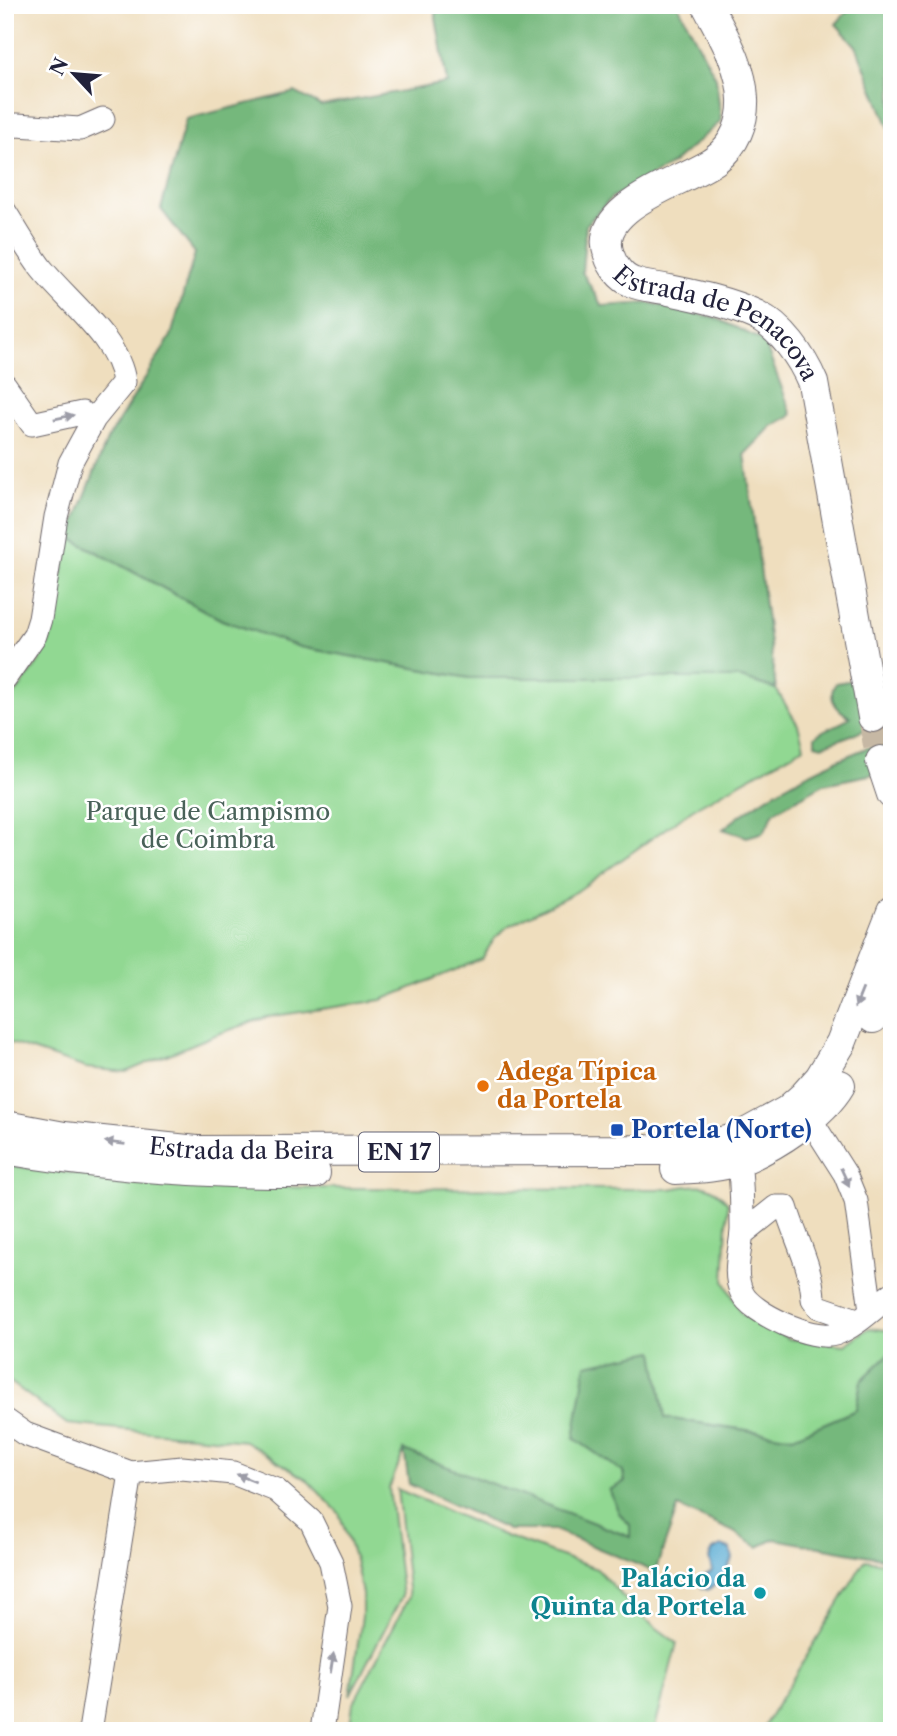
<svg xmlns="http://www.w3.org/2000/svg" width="897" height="1736" viewBox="0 0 897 1736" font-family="'Libre Caslon Text',serif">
	<rect width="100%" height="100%" fill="#fff"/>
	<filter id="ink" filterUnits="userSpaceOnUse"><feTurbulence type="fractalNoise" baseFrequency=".0143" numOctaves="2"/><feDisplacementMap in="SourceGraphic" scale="14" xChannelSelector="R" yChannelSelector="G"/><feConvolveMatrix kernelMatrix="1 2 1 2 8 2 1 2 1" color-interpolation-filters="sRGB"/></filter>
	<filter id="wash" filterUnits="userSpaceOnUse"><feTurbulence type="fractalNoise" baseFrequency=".00686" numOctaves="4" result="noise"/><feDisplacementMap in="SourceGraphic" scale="28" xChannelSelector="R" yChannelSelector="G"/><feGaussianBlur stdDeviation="1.57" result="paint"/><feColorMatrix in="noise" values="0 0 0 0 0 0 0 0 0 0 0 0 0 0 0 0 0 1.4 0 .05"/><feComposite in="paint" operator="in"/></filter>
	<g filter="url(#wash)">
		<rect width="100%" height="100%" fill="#efdebe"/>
		<path fill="#91d892" stroke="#5a7d66" stroke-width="2" d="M69 537 222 620 300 647 469 678H741L776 689 798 725 804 747 693 809 576 892 508 926 494 939 482 959 382 1000 267 1017 215 1035 126 1072 86 1068 5 1041V708L39 662 51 637Z
			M5 1165 164 1184 324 1188 668 1189C696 1185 708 1179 728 1203L724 1281 742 1314 789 1339 845 1345 869 1328 892 1331V1351L861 1381 856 1410 794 1437 665 1418 574 1438 623 1472 625 1482 619 1513 630 1525V1537L404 1451 389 1488 402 1596 350 1695 362 1617V1594L355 1560 339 1513 306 1479 245 1441 67 1424 5 1378Z
			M397 1489 505 1536 597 1569 642 1617 677 1643 654 1731H349L353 1704 409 1597Z
			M865 1560 892 1564V1731H761Z"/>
		<path fill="#74b87c" stroke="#4b6d5c" stroke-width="2" d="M434 5H678L716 78 721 121 672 164 611 198 586 225 582 272 602 306 650 303 716 318 764 341 792 415 772 426 745 454 776 689 741 678H469L300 647 222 620 69 537 107 440 171 336 195 253 161 209 186 119 295 92 321 106 447 83Z
			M853 5H892V135L856 46 836 24Z
			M859 679 882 714 887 702 886 687 892 681V720L822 746 815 744V737C825 726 840 727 850 717 837 710 826 698 836 683Z
			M892 739V765L874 774 824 784 774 812 764 832 747 837 723 829C773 788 830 760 892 739Z
			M654 1351 665 1418 793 1437 856 1410 861 1381 892 1351V1560L775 1539 758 1547 732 1531 678 1507 655 1572 554 1530H508L409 1484 404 1450 630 1537V1525L619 1513 609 1490 625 1482 623 1472 574 1438 586 1365Z"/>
		<path fill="#57aad2" stroke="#3c6686" stroke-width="2" d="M721 1546 730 1549 733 1558 722 1579 708 1590 702 1588 700 1583 702 1577 712 1571 709 1558 713 1550Z"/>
	</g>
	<g filter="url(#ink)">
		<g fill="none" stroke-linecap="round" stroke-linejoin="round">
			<path stroke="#c6b8a4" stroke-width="30" stroke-dasharray="30 15" stroke-linecap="butt" d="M873 717 881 761"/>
			<g stroke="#6a6469" stroke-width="25">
				<path id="minor" d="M5 127 17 125 80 129 103 119
					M5 212C17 231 28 251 41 268 67 301 119 339 124 382L94 419 70 463 56 517 40 619 35 635 5 678
					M5 385 32 424 82 413 94 419
					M810 1119 845 1174 856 1201 871 1310
					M739 1160C742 1184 742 1206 742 1230 741 1251 732 1272 742 1293 752 1314 814 1341 835 1334 855 1327 875 1307 892 1294
					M742 1234 776 1207H786C795 1238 812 1267 813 1299L819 1307 857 1320
					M5 1420 25 1434 131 1473 182 1468 233 1473 276 1490 311 1521 331 1562 340 1606 322 1731
					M90 1731 131 1473"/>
			</g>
			<g stroke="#6a6469" stroke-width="32">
				<g id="major">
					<path id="s1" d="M707 5C722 34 742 65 743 99 744 122 735 145 716 159 688 181 591 204 609 255 612 265 621 278 632 282 643 287 657 287 669 290 698 296 728 302 756 315 782 328 802 357 813 383L873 717"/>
					<path d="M881 761 892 794"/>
					<path d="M873 1018 892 974"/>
					<path id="s2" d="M5 1126 64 1137 197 1151 665 1150 692 1148 736 1139 787 1111 804 1096 820 1078 841 1043 892 912"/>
					<path d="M5 1149C108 1167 210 1174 315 1173"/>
					<path d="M676 1169C696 1168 722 1167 741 1160 774 1146 822 1116 840 1085"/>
				</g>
			</g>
			<use href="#minor" stroke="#fff" stroke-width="23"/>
			<use href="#major" stroke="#fff" stroke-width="30"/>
		</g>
		<defs><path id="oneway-solid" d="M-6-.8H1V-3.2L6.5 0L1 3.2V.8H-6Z" transform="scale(1.75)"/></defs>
		<g fill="#9c9ca7">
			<use href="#oneway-solid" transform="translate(64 417) rotate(-12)"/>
			<use href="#oneway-solid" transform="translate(859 998) rotate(112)"/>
			<use href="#oneway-solid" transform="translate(115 1143) rotate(-173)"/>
			<use href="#oneway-solid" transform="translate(845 1177) rotate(65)"/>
			<use href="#oneway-solid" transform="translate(246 1478) rotate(-158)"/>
			<use href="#oneway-solid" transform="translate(332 1663) rotate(-81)"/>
		</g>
	</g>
	<circle fill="#e8710a" stroke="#fff" stroke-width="2.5" cx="483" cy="1086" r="7"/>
	<rect fill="#1a4fb4" stroke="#fff" stroke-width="2.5" x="610" y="1123" width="14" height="14" rx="3.5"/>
	<circle fill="#0f9aa8" stroke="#fff" stroke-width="2.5" cx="760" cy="1593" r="7"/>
	<g text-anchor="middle" stroke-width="5" stroke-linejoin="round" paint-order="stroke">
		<rect fill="#fff" stroke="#646476" stroke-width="2" x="359" y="1132.5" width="80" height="39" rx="5"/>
		<g font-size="23" font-weight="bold" fill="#22223b">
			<text x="399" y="1160">EN 17</text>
		</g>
		<g font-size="24" fill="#22223b" stroke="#fff">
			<text dy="8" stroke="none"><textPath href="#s1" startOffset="460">Estrada de Penacova</textPath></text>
			<text dy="8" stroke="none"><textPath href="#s2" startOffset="238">Estrada da Beira</textPath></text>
		</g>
		<g font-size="24" fill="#496259" stroke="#fff">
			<text x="208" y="820">Parque de Campismo<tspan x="208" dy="28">de Coimbra</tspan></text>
		</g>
		<g font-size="24" font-weight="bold" fill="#c56008" stroke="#fff" text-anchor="start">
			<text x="497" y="1080">Adega Típica<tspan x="497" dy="28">da Portela</tspan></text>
		</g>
		<g font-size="24" font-weight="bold" fill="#164399" stroke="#fff" text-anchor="start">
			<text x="631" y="1138">Portela (Norte)</text>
		</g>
		<g font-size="24" font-weight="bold" fill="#0d838f" stroke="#fff" text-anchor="end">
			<text x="746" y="1587">Palácio da<tspan x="746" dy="28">Quinta da Portela</tspan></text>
		</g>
	</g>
	<rect width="897" height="1736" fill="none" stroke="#fff" stroke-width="28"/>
	<g transform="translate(74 74) rotate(296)" stroke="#ffffff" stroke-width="5" paint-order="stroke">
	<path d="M0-5L12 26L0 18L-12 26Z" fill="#22223b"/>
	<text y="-10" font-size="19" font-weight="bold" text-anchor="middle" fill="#22223b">N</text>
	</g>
</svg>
